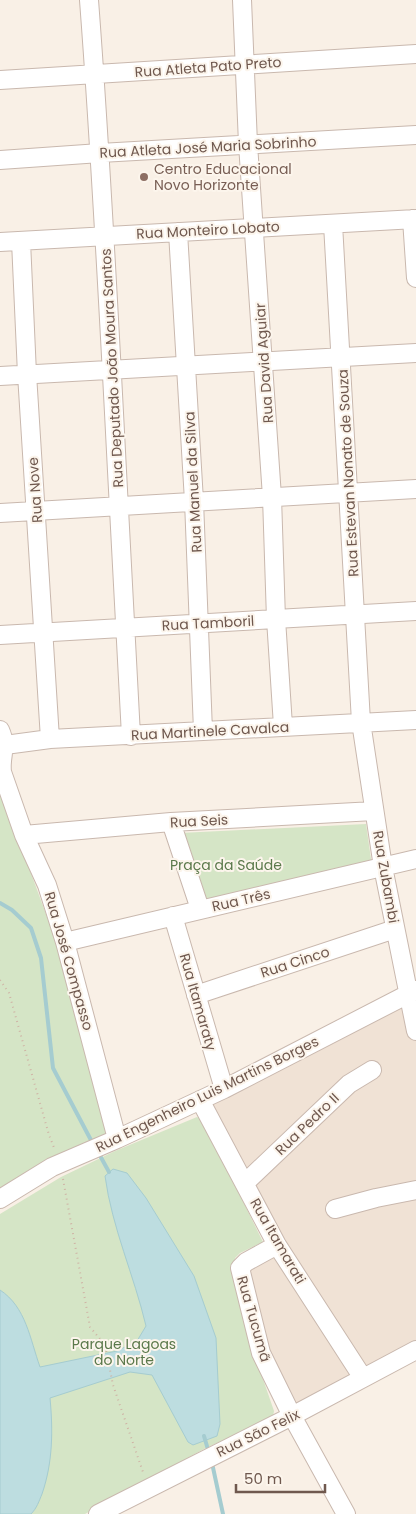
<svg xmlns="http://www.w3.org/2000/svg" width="416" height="1514" viewBox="0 0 416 1514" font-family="Poppins,sans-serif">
	<rect width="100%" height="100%" fill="#f9f0e6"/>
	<path fill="#f0e2d5" d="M416 990V1350L292 1416 240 1273 277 1245 200 1100Z"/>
	<path fill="#d5e5c6" d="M0 789 57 944 108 1133 47 1159 0 1188Z
		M366 824 372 866 202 905 180 833Z
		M197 1117 203 1120 263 1242 240 1253 235 1258 234 1270 254 1353 274 1411 273 1417 204 1449 85 1514H0V1214L61 1177 115 1151Z"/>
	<path fill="#bddde0" stroke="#a5ccd0" d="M113 1169 127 1173 146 1198 194 1276 216 1338 220 1424 217 1436 193 1445 188 1442 152 1375 130 1372 50 1398C53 1430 53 1462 42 1494 39 1501 37 1508 31 1514H0V1290C26 1307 30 1339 40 1367L117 1351 137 1341 146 1326C134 1275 112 1228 105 1176Z"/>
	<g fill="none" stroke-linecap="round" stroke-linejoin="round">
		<path stroke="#a5ccd0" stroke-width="4" d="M0 903 12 910 31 928 41 958 53 1068 93 1144
			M98 1152 109 1172
			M204 1436 209 1453
			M212 1463 223 1514"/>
		<g stroke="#c9b8ae" stroke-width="20">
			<path id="minor" d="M89 0C101 157 109 314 117 471 121 560 127 647 131 736
				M242 0 248 144 272 497 276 619 283 726
				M0 80 416 54
				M0 160 100 153 416 135
				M412 219 416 278
				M333 224 361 722 383 867 416 1031
				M178 232 194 501 203 731
				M21 241 27 374 50 739
				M0 242 416 219
				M0 376 416 353
				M0 513 416 489
				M0 635 416 611
				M0 730C8 748 0 755 2 772L24 835 47 885 65 942 117 1139
				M5 745 50 739 416 720
				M171 822 200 909
				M24 835 171 822 374 811
				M173 916 224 1089
				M65 942 416 859
				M196 995 395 929
				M200 1100 277 1245 363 1378
				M245 1183 349 1084 372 1070
				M0 1199 52 1167 117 1139 224 1089 416 990
				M335 1209 376 1198 416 1190
				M277 1245 246 1262 240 1268 261 1353 292 1416 346 1514
				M98 1514 292 1416 416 1350"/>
		</g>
		<path stroke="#cfb3a5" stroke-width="2" stroke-dasharray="1 4" stroke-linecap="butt" d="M0 980 9 993 49 1135 55 1150
			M63 1179 90 1327 105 1345 113 1385 144 1475"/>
		<use href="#minor" stroke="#fff" stroke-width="18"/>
	</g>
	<circle fill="#8d6e63" stroke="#fcf5ec" stroke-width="2" cx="144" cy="177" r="5"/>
	<g text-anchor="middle" stroke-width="4" stroke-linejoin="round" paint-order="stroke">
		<g font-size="14" fill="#6f584e" stroke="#fcf5ec">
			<text transform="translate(208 67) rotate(-4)" y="5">Rua Atleta Pato Preto</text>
			<text transform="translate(208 147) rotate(-3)" y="5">Rua Atleta José Maria Sobrinho</text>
			<text transform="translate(208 230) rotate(-3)" y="5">Rua Monteiro Lobato</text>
			<text transform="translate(264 363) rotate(-94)" y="5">Rua David Aguiar</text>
			<text transform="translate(112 368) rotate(-93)" y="5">Rua Deputado João Moura Santos</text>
			<text transform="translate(348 473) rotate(-93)" y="5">Rua Estevan Nonato de Souza</text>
			<text transform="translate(193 482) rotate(-93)" y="5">Rua Manuel da Silva</text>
			<text transform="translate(35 490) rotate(-94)" y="5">Rua Nove</text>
			<text transform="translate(208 623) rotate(-3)" y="5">Rua Tamboril</text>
			<text transform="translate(210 731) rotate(-3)" y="5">Rua Martinele Cavalca</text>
			<text transform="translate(199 821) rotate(-3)" y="5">Rua Seis</text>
			<text transform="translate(386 877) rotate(80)" y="5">Rua Zubambi</text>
			<text transform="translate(241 900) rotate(-13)" y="5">Rua Três</text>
			<text transform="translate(69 961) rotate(74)" y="5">Rua José Compasso</text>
			<text transform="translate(295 962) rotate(-18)" y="5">Rua Cinco</text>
			<text transform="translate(198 1002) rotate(74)" y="5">Rua Itamaraty</text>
			<text transform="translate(207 1094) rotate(-26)" y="5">Rua Engenheiro Luis Martins Borges</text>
			<text transform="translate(307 1124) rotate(-44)" y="5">Rua Pedro II</text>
			<text transform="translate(278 1241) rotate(60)" y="5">Rua Itamarati</text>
			<text transform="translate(254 1319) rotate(74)" y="5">Rua Tucumã</text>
			<text transform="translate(258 1433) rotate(-26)" y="5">Rua São Felix</text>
		</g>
		<g font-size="14" fill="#785e54" stroke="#fcf5ec" text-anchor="start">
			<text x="154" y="174">Centro Educacional<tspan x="154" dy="16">Novo Horizonte</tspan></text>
		</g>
		<g font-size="14" fill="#5b794b" stroke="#fcf5ec">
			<text x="226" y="870">Praça da Saúde</text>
			<text x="124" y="1349">Parque Lagoas<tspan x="124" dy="16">do Norte</tspan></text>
		</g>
	</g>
	<path d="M236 1484v8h89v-8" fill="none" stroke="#6f584e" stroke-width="2.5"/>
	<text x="244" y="1484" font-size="15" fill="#6f584e" stroke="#fcf5ec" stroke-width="4" paint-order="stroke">50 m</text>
</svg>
